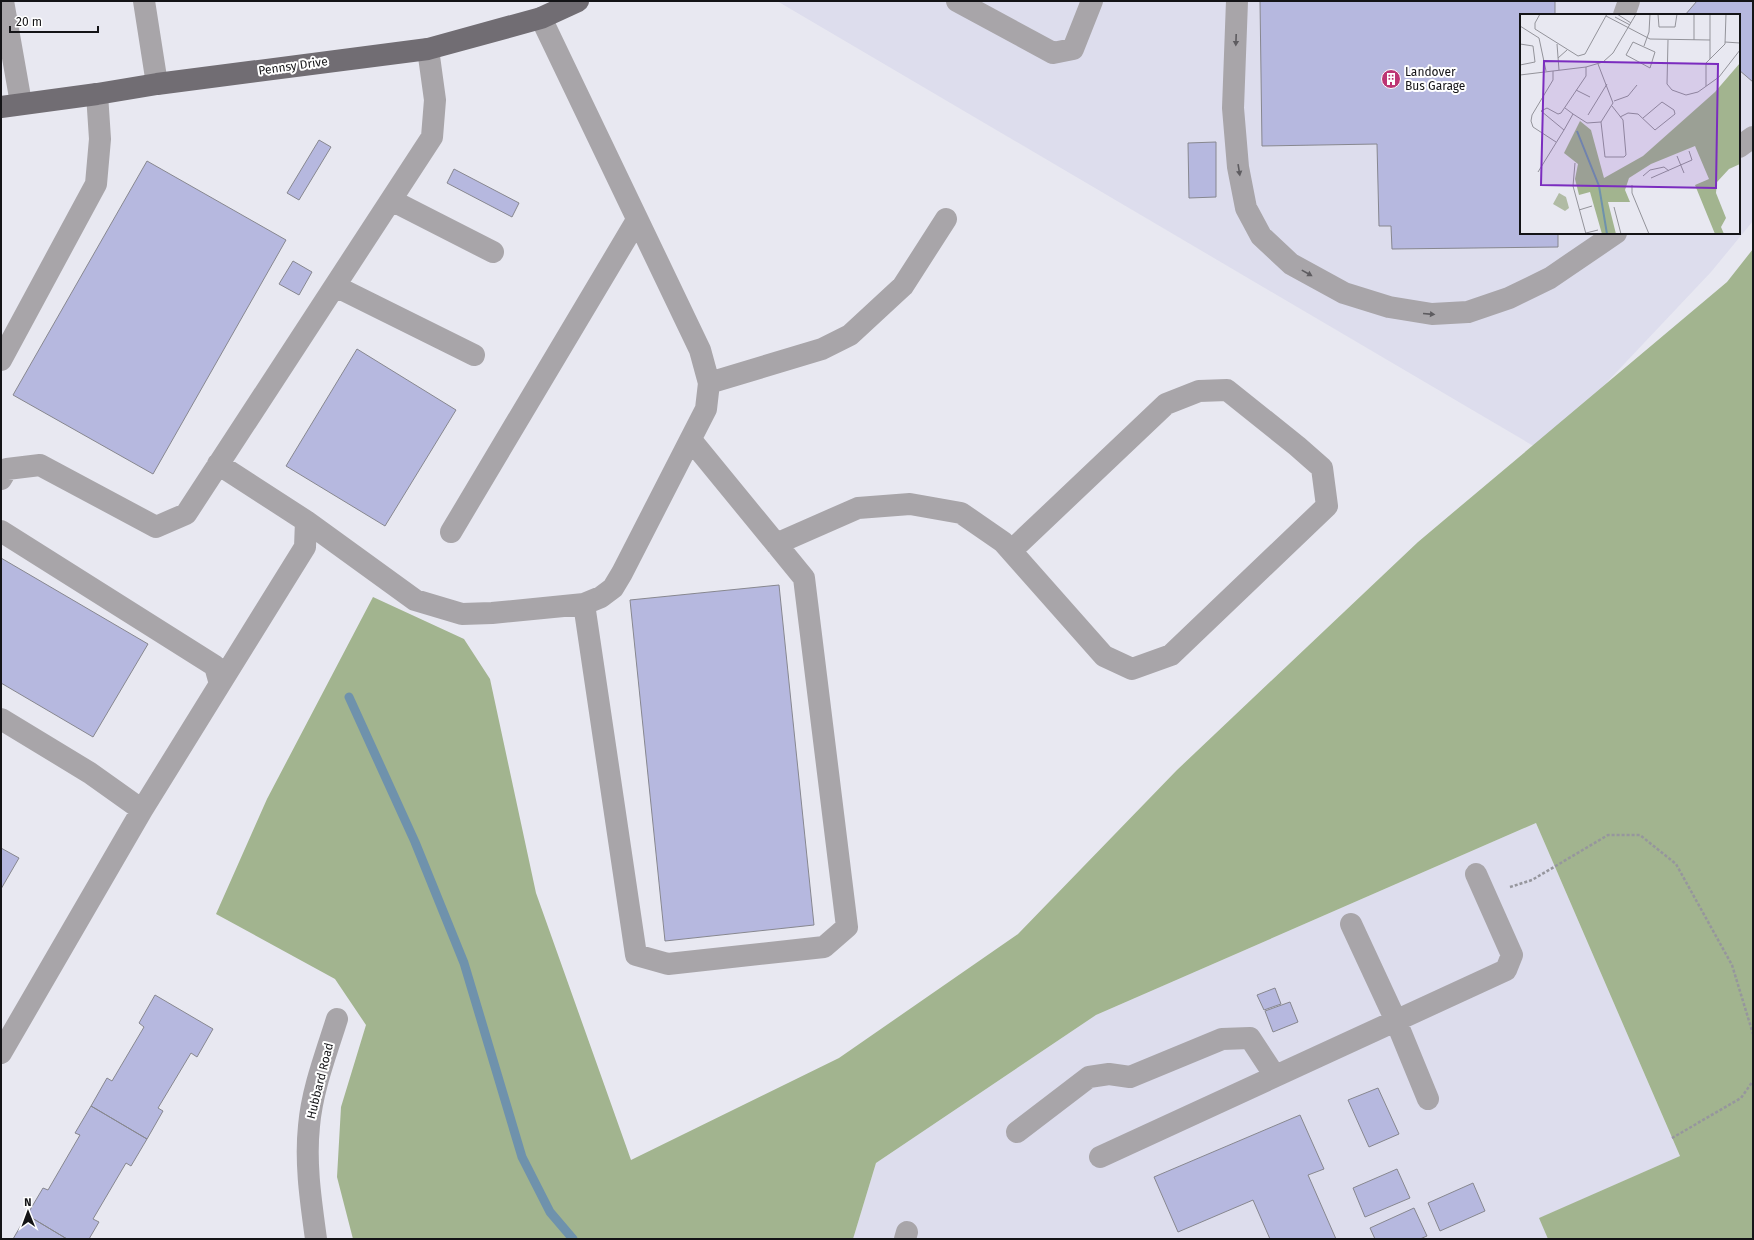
<svg xmlns="http://www.w3.org/2000/svg" width="1754" height="1240" viewBox="0 0 1754 1240" font-family="'Fira Sans',sans-serif">
	<rect width="100%" height="100%" fill="#e8e8f1"/>
	<path fill="#dddded" fill-rule="evenodd" d="M777 1H1753V221L1711 272 1542 451ZM1521 15H1739V233H1521Z
		M1536 823 1680 1156 1540 1218 1548 1239H853L876 1163 1096 1015Z"/>
	<path fill="#a2b48f" d="M1753 249V1239H1548L1539 1218 1680 1156 1536 823 1096 1015 876 1163 853 1239H353L337 1177 341 1107 366 1025 335 979 216 914 267 799 373 597 464 639 490 679 536 893 631 1160 839 1058 1018 934 1177 770 1418 542 1727 282Z"/>
	<g fill="none" stroke-linecap="round" stroke-linejoin="round">
		<path stroke="#6f92ac" stroke-width="9" d="M349 697 415 842 464 963 522 1157 550 1212 573 1239"/>
	</g>
	<path fill="#b6b8df" stroke="#87878f" d="M1260 1H1555V15H1521V233H1558V247L1392 249 1391 226H1379L1377 144 1262 146Z
		M1697 1H1753V82L1739 70V15H1685Z
		M319 140 331 147 299 200 287 193Z
		M1216 142V197L1189 198 1188 143Z
		M147 161 286 240 153 474 13 395Z
		M454 169 519 203 512 217 447 183Z
		M293 261 312 272 299 295 279 284Z
		M357 349 456 410 385 526 286 466Z
		M1 558 148 644 93 737 1 683Z
		M779 585 814 925 665 941 630 600Z
		M1 848 19 858 1 889Z
		M1275 988 1281 1004 1264 1010 1257 995Z
		M155 995 213 1029 197 1057 191 1053 158 1108 163 1111 147 1139 91 1106 107 1078 112 1081 144 1027 139 1023Z
		M1290 1002 1298 1022 1273 1032 1265 1011Z
		M1378 1088 1399 1134 1369 1147 1348 1100Z
		M91 1106 147 1139 131 1166 126 1163 93 1219 99 1222 89 1239H67L27 1215 43 1188 48 1190 80 1135 75 1133Z
		M1300 1115 1324 1169 1308 1175 1336 1239H1270L1253 1200 1178 1232 1154 1177Z
		M1397 1169 1410 1198 1365 1217 1353 1188Z
		M1473 1183 1485 1211 1440 1231 1428 1203Z
		M1414 1208 1427 1236 1420 1239H1375L1370 1228Z
		M27 1215 67 1239H13Z"/>
	<g fill="none" stroke-linecap="round" stroke-linejoin="round">
		<path stroke="#96969d" stroke-width="2.5" stroke-dasharray="3 2" stroke-linecap="butt" d="M1510 887 1532 880 1608 835H1640L1676 864 1732 965 1753 1034
			M1672 1138 1741 1098 1753 1081"/>
		<path stroke="#a8a5a9" stroke-width="22" d="M3 1 21 103
			M144 1 157 84
			M957 1 1053 53 1073 49 1092 1
			M1237 1 1233 108 1238 167 1246 208 1261 236 1291 264 1344 293 1389 307 1432 314 1468 312 1509 298 1550 278 1616 233
			M1624 15 1629 1
			M1739 147 1753 137
			M391 200 493 252
			M335 286 474 355
			M1 360 96 184 100 139 97 94
			M709 383 822 349 850 335 903 286 946 219
			M218 464 306 521 305 547 220 684
			M1 479 7 469 40 465 156 527 186 514 432 137 435 100 428 49
			M306 521 415 600 462 614 492 613 584 604 601 597 613 588 622 573 706 409 709 383 700 350 541 18
			M1 531 215 666 220 684 142 810 1 1053
			M451 532 637 220
			M776 544 858 508 910 504 961 513 1003 542 1104 656 1132 669 1171 655 1327 506 1322 468 1297 446 1227 390 1199 391 1166 404 1011 551
			M584 604 636 955 668 964 824 947 847 927 804 578 691 440
			M1 719 90 773 142 810
			M1351 924 1396 1021 1428 1099
			M1017 1132 1089 1077 1109 1074 1130 1077 1222 1039 1250 1038 1275 1076
			M1100 1157 1506 970 1512 955 1476 874
			M316 1239C311 1202 305 1164 309 1126 312 1090 326 1054 337 1019
			M905 1239 907 1232"/>
		<path stroke="#716d73" stroke-width="22" d="M1 107 97 94 157 84 428 49 541 18 578 1"/>
	</g>
	<defs><path id="oneway-solid" d="M-6-.8H1V-3.2L6.5 0L1 3.2V.8H-6Z"/></defs>
	<g fill="#5e5c60">
		<use href="#oneway-solid" transform="translate(1236 40) rotate(92)"/>
		<use href="#oneway-solid" transform="translate(1239 170) rotate(81)"/>
		<use href="#oneway-solid" transform="translate(1307 273) rotate(29)"/>
		<use href="#oneway-solid" transform="translate(1429 314) rotate(5)"/>
	</g>
	<defs>
		<g id="building-disc" transform="scale(1)"><circle r="9.5" fill="#bc3474" stroke="#fff"/><path d="M-4-6H4V6H1V3H-1V6H-4ZM-2.5-4.3h1.7v1.8h-1.7ZM.8-4.3h1.7v1.8H.8ZM-2.5-1h1.7V.8h-1.7ZM.8-1h1.7V.8H.8Z" fill="#fff"/></g>
	</defs>
	<g fill-rule="evenodd">
		<use href="#building-disc" x="1391" y="79"/>
	</g>
	<g text-anchor="middle" stroke-width="4" stroke-linejoin="round" paint-order="stroke">
		<g font-size="12" fill="#141417" stroke="#fff">
			<text transform="translate(293 66) rotate(-8)" y="4">Pennsy Drive</text>
			<text transform="translate(320 1081) rotate(-76)" y="4">Hubbard Road</text>
		</g>
		<g font-size="12" fill="#141417" stroke="#fff" text-anchor="start">
			<text x="1405" y="76">Landover<tspan x="1405" dy="14">Bus Garage</tspan></text>
		</g>
	</g>
	<g transform="translate(1520 14)">
		<rect width="220" height="220" fill="#e8e8f1"/>
		<path d="M39 179 46 183 49 194 45 197 33 190Z" fill="#b0bba4"/>
		<path d="M220 49V150L209 155 197 168 196 179 206 204 201 213 204 220H195L175 171 189 165 175 132 131 150 109 164 105 176 110 188H88L96 220H82L70 178 59 181 55 165 58 150 44 139 60 107 71 116 84 164 123 142 195 78Z" fill="#a2b48f"/>
		<path fill="none" stroke="#6f92ac" stroke-width="2" d="M57 117 79 172 87 220"/>
		<path fill="none" stroke="#93939a" stroke-width="1" d="M20 0 15 9V15L58 42 65 40 87 0M97 0 111 9M138 0 139 13H155L157 0M174 0V26M190 0V45M86 2 130 25 190 26M95 3 110 11M0 12 19 24 26 57M148 26 147 70 152 76 166 81 178 78 199 63 220 36M113 28 135 38 130 54 106 41ZM205 28 220 29M0 30 13 32 15 48 0 51M37 30 39 56M124 32 129 18 130 0M38 44 47 36M33 57V66L12 101 11 107 13 113 36 128M0 61 66 53 83 48 93 39 116 0M186 72V49L205 30 206 0M56 76 70 83M94 87 108 82 117 71M53 100 67 109 81 108 93 89 78 50M68 101 87 70M100 103 108 99 118 100 135 116 155 100 154 96 142 88 123 104M81 108 85 143H104L106 141 103 106 92 92M44 116 53 100 45 94M157 142 164 159M55 149 53 172 66 220M18 158 44 116 21 97 27 94 38 100 41 99 66 62V53M123 162 130 156 144 153 149 157M131 164 172 146 169 137M112 171V179L129 220M94 193 101 220M59 196 72 192M66 219 78 216"/>
		<path fill="#7b2cbf" fill-opacity="0.15" stroke="#7b2cbf" stroke-width="2" d="M24 47 198 50 196 174 21 171Z"/>
		<rect width="220" height="220" fill="none" stroke="#141417" stroke-width="2"/>
	</g>
	<rect width="1754" height="1240" fill="none" stroke="#141417" stroke-width="4"/>
	<g transform="translate(28 1212) rotate(359)" stroke="#ffffff" stroke-width="3" paint-order="stroke">
	<path d="M0-3L7 15L0 10L-7 15Z" fill="#141417"/>
	<text y="-6" font-size="11" font-weight="bold" text-anchor="middle" fill="#141417">N</text>
	</g>
	<path d="M10 26v6h88v-6" fill="none" stroke="#141417" stroke-width="2"/>
	<text x="16" y="26" font-size="12" fill="#141417" stroke="#ffffff" stroke-width="3" paint-order="stroke">20 m</text>
</svg>
